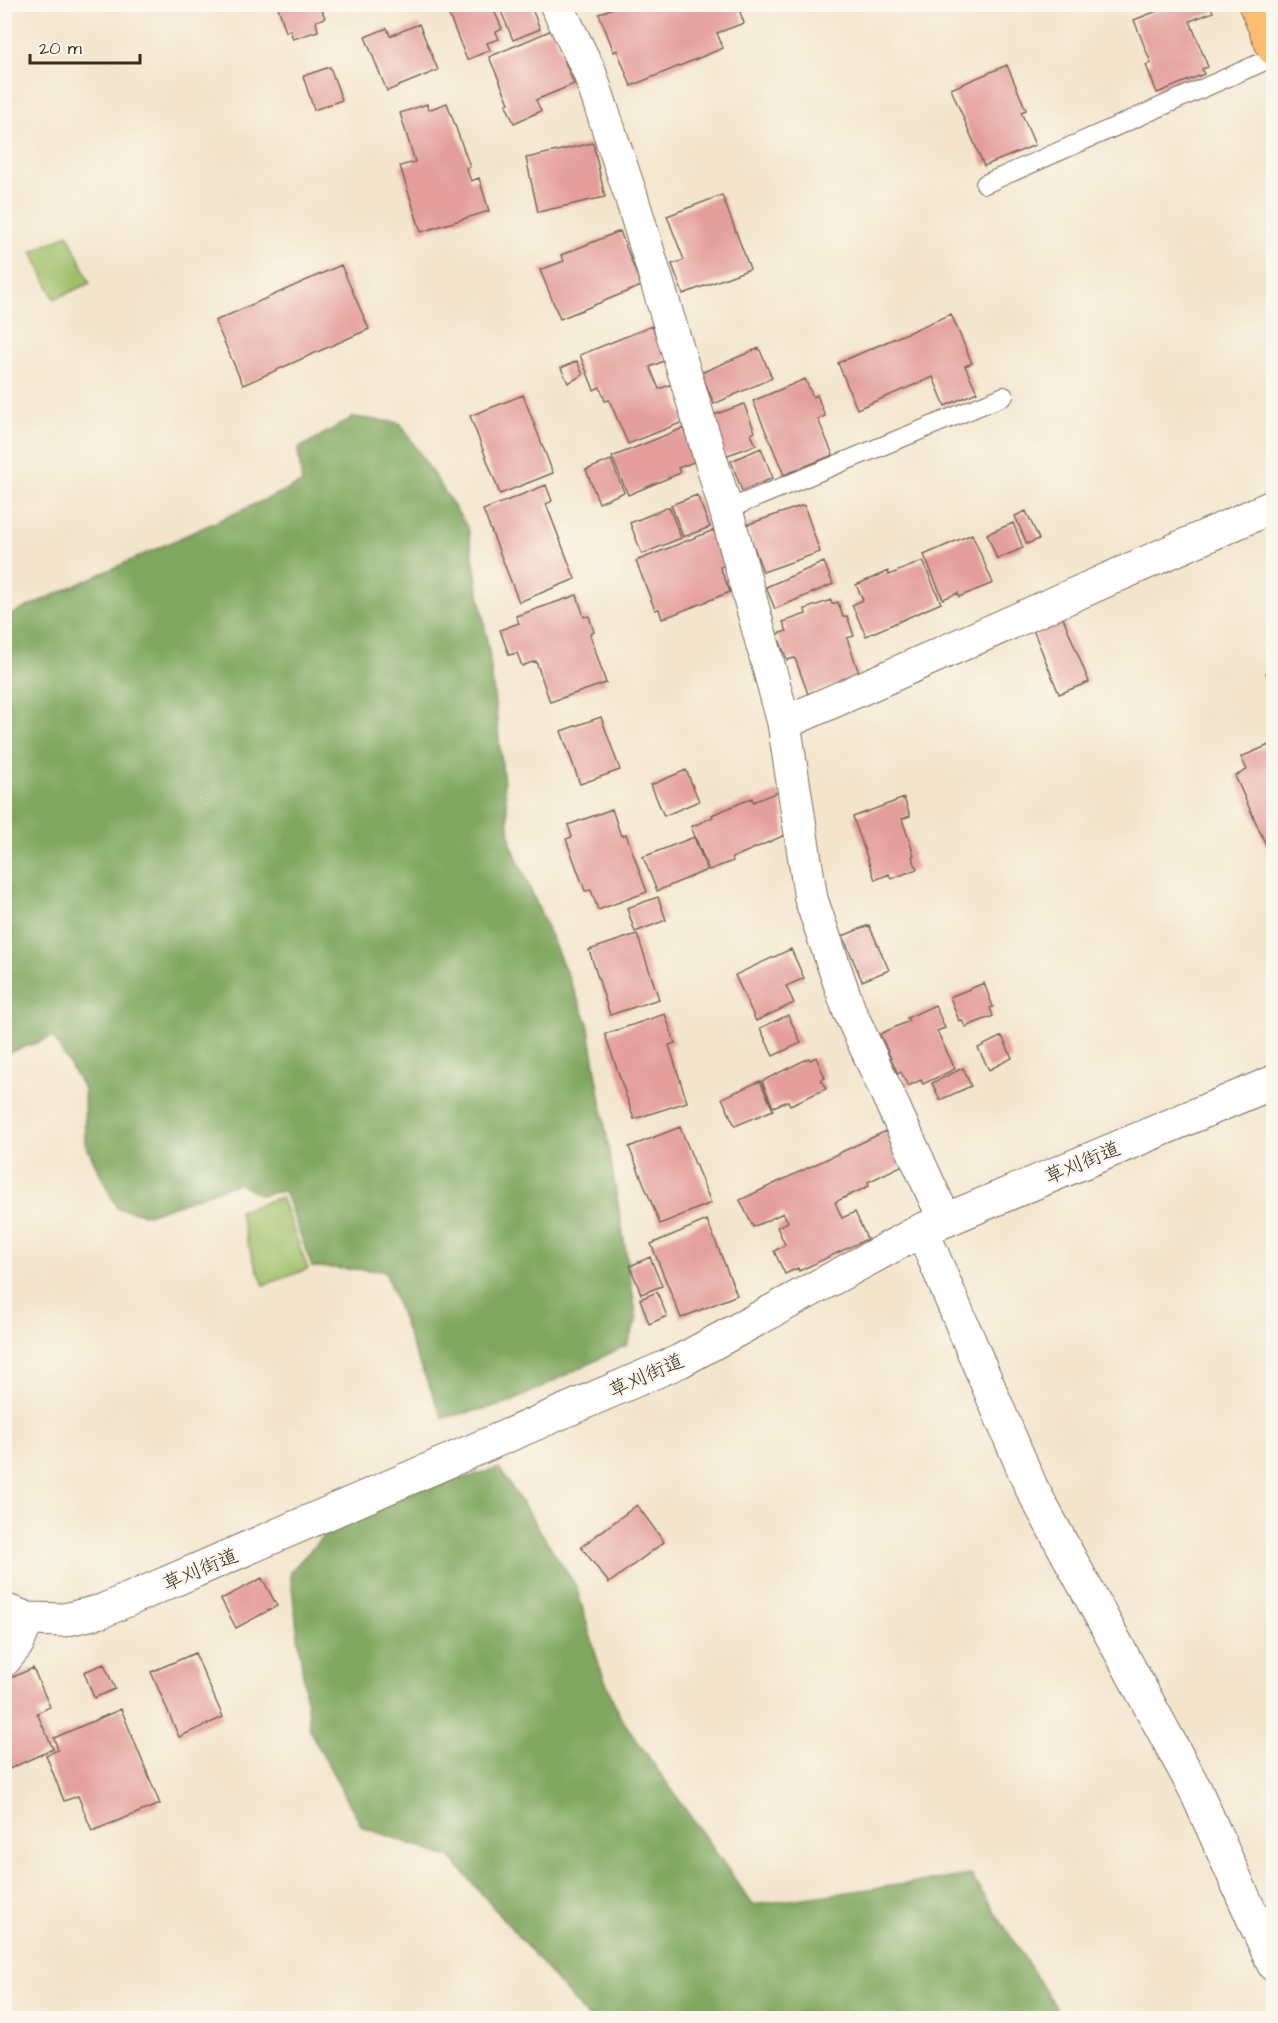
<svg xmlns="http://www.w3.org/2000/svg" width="1278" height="2023" viewBox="0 0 1278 2023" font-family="'Architects Daughter','Klee One',sans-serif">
	<rect width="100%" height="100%" fill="#fbf7ec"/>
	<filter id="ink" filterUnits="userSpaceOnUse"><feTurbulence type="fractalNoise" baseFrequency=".0167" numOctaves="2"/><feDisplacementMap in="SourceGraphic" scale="12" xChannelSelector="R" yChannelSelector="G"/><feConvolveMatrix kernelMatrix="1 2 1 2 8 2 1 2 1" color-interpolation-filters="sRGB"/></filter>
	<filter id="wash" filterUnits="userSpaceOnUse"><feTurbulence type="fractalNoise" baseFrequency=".008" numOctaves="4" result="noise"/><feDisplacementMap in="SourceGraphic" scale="24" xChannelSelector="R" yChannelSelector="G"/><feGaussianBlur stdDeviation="1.35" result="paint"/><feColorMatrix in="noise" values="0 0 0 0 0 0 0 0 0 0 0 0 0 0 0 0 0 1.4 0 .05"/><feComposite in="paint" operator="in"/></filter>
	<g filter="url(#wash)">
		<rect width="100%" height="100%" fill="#f3e5cc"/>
		<path fill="#a0c16a" stroke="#6e7644" stroke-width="1.5" d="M68 234 90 283 54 299 32 252Z
			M281 1197 308 1269 264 1285 252 1257 239 1211Z"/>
		<path fill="#80a75e" stroke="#5e683e" stroke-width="1.5" d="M353 417 400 423 468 528 489 651 511 844 588 1023 637 1319 627 1345 507 1404 443 1418 412 1346 385 1271 312 1267 284 1191 260 1195 238 1183 148 1215 117 1208 85 1143 84 1089 53 1037 5 1054V617L302 483 298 449Z
			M499 1468 576 1586 599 1665 619 1715 753 1905 971 1875 1063 2018H588L451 1858 362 1827 310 1731 290 1572 329 1530 409 1493Z"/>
		<g id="blocks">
			<path fill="#e49f9d" d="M277 4H320L325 18 316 21 318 31 293 39 290 30 286 32Z
				M460 4H496L497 7 493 8 502 29 496 32 499 39 487 43 490 50 467 60 447 10Z
				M498 4H530L540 29 513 40Z
				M621 4H737L744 23 717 33 723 48 631 86 617 50 614 52 599 14Z
				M1160 4H1210L1213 12 1190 21 1208 67 1202 69 1204 74 1157 93 1146 65 1151 63 1134 20 1162 9Z
				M419 24 438 70 387 91 365 37 387 28 390 36Z
				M552 30 574 84 536 100 541 111 514 123 506 105 509 103 489 57Z
				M1007 65 1026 110 1021 112 1035 145 984 166 951 89Z
				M330 67 342 100 314 110 303 76Z
				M447 103 470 167 466 168 471 181 479 178 489 211 421 232 400 166 415 162 400 113 427 104 428 110Z
				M593 143 605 197 538 212 526 158Z
				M722 195 750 269 683 294 672 264 684 260 667 216Z
				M620 231 641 286 560 319 540 270 564 261 561 255Z
				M341 265 369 329 243 385 215 321Z
				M951 314 972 363 965 366 977 392 945 406 933 377 857 409 838 363Z
				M652 326 666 360 650 367 659 389 672 384 683 422 628 444 609 400 605 401 600 387 594 390 580 355Z
				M759 348 772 378 714 404 701 373Z
				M577 361 583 375 568 383 561 368Z
				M805 379 813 397 817 395 825 416 818 419 833 455 784 475 753 401Z
				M523 395 553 473 500 494 470 416Z
				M744 404 755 432 751 434 756 445 725 456 708 417Z
				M683 428 696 461 678 468 680 473 628 495 612 457Z
				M761 448 773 478 742 491 731 461Z
				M611 460 624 492 599 503 586 470Z
				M546 485 552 501 546 504 575 579 519 602 483 510Z
				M697 495 710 527 683 537 671 505Z
				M804 505 820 552 763 572 746 525Z
				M669 507 681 538 642 554 630 523Z
				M1026 511 1039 539 1027 544 1015 516Z
				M1013 523 1023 548 997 559 987 534Z
				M714 530 727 565 720 567 730 592 662 619 659 609 655 610 636 561Z
				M972 534 993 583 959 597 958 593 943 599 924 555Z
				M923 561 941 603 866 636 852 605 863 600 856 585 888 571 889 575Z
				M824 562 833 584 775 609 766 587Z
				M577 595 584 617 589 616 594 632 590 634 606 683 550 702 536 661 522 666 517 653 509 655 500 630 519 623 516 616Z
				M831 600 832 604 838 602 843 617 847 616 854 636 847 638 860 676 808 694 795 658 787 660 777 634 787 631 783 622 806 614 805 609Z
				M1062 615 1089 682 1059 694 1032 627Z
				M1274 670V692H1273L1266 673Z
				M601 717 620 770 580 784 561 731Z
				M1274 743V842L1266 845 1235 776 1247 770 1241 757Z
				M686 770 699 801 664 816 651 785Z
				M780 791 785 835 732 858 733 861 709 870 691 827 713 817 712 815 752 798 753 802Z
				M904 798 910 816 902 819 914 855 912 856 917 869 891 879 889 874 875 880 853 817Z
				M612 809 621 836 626 834 647 892 598 910 591 890 585 891 566 839 572 837 568 825Z
				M694 837 707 870 657 891 643 857Z
				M658 897 666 920 635 932 627 908Z
				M869 925 889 970 862 981 843 936Z
				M637 934 659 999 610 1015 589 950Z
				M791 949 804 978 786 986 794 1003 756 1021 735 975Z
				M984 983 993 1007 990 1008 993 1016 965 1027 962 1020 959 1021 950 997Z
				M935 1005 945 1028 937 1031 955 1069 923 1084 921 1080 908 1086 901 1072 898 1074 880 1034 909 1021 907 1018Z
				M665 1014 675 1043 669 1045 687 1102 634 1119 605 1034Z
				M788 1015 801 1043 773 1056 760 1028Z
				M1002 1036 1012 1058 989 1070 978 1048Z
				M816 1057 825 1078 821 1079 826 1089 790 1105 788 1101 773 1107 762 1081 809 1058 810 1060Z
				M963 1068 971 1086 940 1100 932 1083Z
				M760 1081 773 1110 735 1126 722 1098Z
				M680 1127 711 1203 660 1224 629 1147Z
				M886 1131 903 1165 868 1182 869 1186 835 1202 842 1218 855 1212 867 1239 799 1271 798 1268 785 1274 774 1251 785 1245 777 1227 788 1222 783 1213 753 1227 740 1200Z
				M707 1220 737 1295 681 1318 651 1244Z
				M650 1257 662 1286 641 1294 630 1266Z
				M657 1292 667 1316 649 1324 640 1299Z
				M637 1505 664 1542 609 1583 581 1547Z
				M262 1578 277 1606 236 1628 221 1599Z
				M195 1653 223 1717 179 1737 151 1672Z
				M104 1664 115 1689 94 1698 84 1672Z
				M33 1668 50 1707 37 1713 53 1749 9 1769 7 1764 4 1765V1681Z
				M121 1709 160 1804 92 1831 78 1796 64 1801 46 1755 58 1750 54 1738Z"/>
		</g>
	</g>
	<g filter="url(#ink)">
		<use href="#blocks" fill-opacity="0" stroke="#7b6b5b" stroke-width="1.5"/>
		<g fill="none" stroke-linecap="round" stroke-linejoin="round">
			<g stroke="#7b6b5b" stroke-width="20">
				<path id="service" d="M985 184 1274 57
					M726 510 1004 396"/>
			</g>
			<g stroke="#7b6b5b" stroke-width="35">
				<path id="minor" d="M556 4 589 71 631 196 726 510 784 723 811 899 849 1010 945 1220
					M784 723 1274 506
					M922 1230 1031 1487 1195 1789 1274 1965
					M4 1660 17 1644 28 1619"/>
			</g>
			<g stroke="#7b6b5b" stroke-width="35">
				<path id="tertiary" d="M4 1610 28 1619 64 1620 102 1611 680 1361 922 1230 1274 1082"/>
			</g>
			<g stroke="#7b6b5b" stroke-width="35">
				<path id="primary" d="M1255 4 1274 49"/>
			</g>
			<use href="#service" stroke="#fff" stroke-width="18"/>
			<use href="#minor" stroke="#fff" stroke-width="33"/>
			<use href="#tertiary" stroke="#fff" stroke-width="33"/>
			<use href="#primary" stroke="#fcbd6f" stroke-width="33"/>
		</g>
	</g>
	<g text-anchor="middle" stroke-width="4.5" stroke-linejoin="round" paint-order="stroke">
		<g font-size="20" fill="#3b2a1e" stroke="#fbf7ec">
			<text transform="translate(1082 1162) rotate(-23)" y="7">草刈街道</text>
			<text transform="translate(646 1375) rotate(-24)" y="7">草刈街道</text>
			<text transform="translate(200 1569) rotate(-23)" y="7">草刈街道</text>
		</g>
	</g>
	<rect width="1278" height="2023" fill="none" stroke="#fbf7ec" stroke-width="24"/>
	<path d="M30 54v9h110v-9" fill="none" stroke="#3b2a1e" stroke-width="3"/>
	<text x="39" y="54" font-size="18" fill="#3b2a1e" stroke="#fbf7ec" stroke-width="4.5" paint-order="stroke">20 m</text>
</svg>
